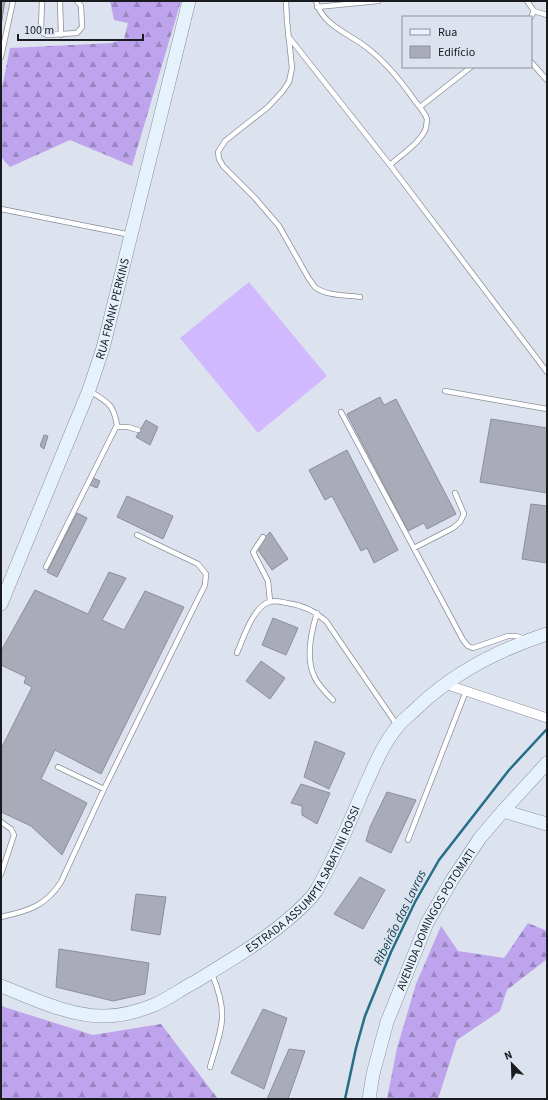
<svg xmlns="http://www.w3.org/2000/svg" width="548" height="1100" viewBox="0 0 548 1100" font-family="'Source Sans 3',sans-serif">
	<defs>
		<pattern id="forest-firs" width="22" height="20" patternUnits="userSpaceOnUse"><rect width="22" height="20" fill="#bda4ec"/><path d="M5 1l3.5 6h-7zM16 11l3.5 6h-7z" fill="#9985bf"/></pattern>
	</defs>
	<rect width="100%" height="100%" fill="#dce2ee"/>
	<path fill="url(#forest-firs)" d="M110 1H181L132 166 70 140 10 167 1 157V93L10 48 112 43 124 39 128 23 114 20Z
		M528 923 547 931V959L507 990 500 1011 457 1040 438 1099H387L397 1048 416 984 441 926 458 951 504 958Z
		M1 1006 93 1035 161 1024 218 1099H1Z"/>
	<path fill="#d1b9ff" d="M249 282 327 376 258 433 180 338Z"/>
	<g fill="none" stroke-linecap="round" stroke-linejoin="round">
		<path stroke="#246e87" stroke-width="2.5" d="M345 1099 356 1048 365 1016 391 952 415 902 439 860 509 770 546 730"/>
	</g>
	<path fill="#aaabb8" stroke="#8d8e9a" d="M1 1H5L1 26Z
		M380 397 384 405 396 399 456 514 427 529 424 523 408 531 347 414Z
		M491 419 547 428V493L480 482Z
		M146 420 158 427 150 445 136 437Z
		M44 435 48 436 44 449 40 446Z
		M347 450 398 550 374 563 367 548 361 551 332 496 325 500 309 470Z
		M93 478 100 481 97 488 90 485Z
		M127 496 173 516 163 539 117 517Z
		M531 504 547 506V563L522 559Z
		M77 513 87 518 57 577 47 572Z
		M270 532 288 559 272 570 256 547Z
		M109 572 126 578 102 620 124 630 145 591 184 607 101 774 55 750 41 779 87 803 62 855 31 826 1 812V749L32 687 24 683 26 677 1 665V651L35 590 88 614Z
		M273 618 298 628 286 655 262 645Z
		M261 661 285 678 270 699 246 681Z
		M315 741 345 753 329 789 304 777Z
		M301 784 330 793 317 824 302 815V806L291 803Z
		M387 792 416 800 391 853 366 841 370 827Z
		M360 877 385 890 363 929 334 914Z
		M136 894 166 897 160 935 131 930Z
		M59 949 149 963 145 994 113 1001 56 987Z
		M263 1009 287 1018 264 1089 231 1073Z
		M289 1049 305 1051 288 1099H267Z"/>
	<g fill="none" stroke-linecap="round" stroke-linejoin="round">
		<g stroke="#8a909b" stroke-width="6">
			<path id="lane" d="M42 1 41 29 43 33 47 35 77 33 82 27 81 6 77 1
				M60 1 61 35
				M286 1 287 21 292 68 289 82 282 92 268 107 225 141 218 152 219 159 223 166 255 198 279 226 309 279C311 281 313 285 315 287 326 296 346 295 360 297
				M316 1C322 25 348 33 366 47 386 62 401 81 415 101 419 106 425 113 427 119 427 121 426 126 426 128 421 142 401 155 390 165
				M527 1 534 11 531 17
				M317 7 378 1
				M534 11 547 15
				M288 36 390 165 547 372
				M1 57 13 1
				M531 62 547 80
				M420 107 471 67
				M1 209 131 235
				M445 391 547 409
				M341 412 463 640 468 646 473 648 508 636H516L525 639
				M116 427H128L138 430
				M263 537 253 552 268 581 270 601
				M414 548 453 528 460 522 464 514 455 493
				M46 567 117 425C113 403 108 403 90 391
				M317 613C311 632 305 659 315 678 319 686 327 694 333 700
				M237 653C243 639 253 607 269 602 275 600 282 602 287 603 303 605 315 611 326 621L397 725
				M58 767 104 789
				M1 822 11 829 14 835 1 874
				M408 840 466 691
				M1 917C28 911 46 906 61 882L104 789 205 585 206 574 198 564 137 535
				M210 1067C222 1026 229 1015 212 974"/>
		</g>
		<g stroke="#8a909b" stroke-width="10">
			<path id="street" d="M445 684 547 718"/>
		</g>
		<g stroke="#8a909b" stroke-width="14">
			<g id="secondary">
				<path id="s1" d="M1 604 89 390 103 348 189 1"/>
				<path d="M503 811 547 824"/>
				<path id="s2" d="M1 986C32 998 71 1017 105 1016 121 1016 139 1011 154 1005 168 999 181 989 195 982 229 961 264 941 293 915 301 908 310 900 316 891 334 860 348 826 362 793 372 771 382 745 398 726 404 719 412 713 419 706 454 673 501 649 547 634"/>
				<path id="s3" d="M369 1099 373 1074 387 1022 427 923 452 880 480 838 503 811 547 763"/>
			</g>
		</g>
		<use href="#lane" stroke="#fff" stroke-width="4.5"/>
		<use href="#street" stroke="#fff" stroke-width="9"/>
		<use href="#secondary" stroke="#e6f2fb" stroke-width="13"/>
	</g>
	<g text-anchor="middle" stroke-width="3" stroke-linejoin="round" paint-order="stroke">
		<g font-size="12" fill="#191b1f" stroke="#dce2ee">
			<text dy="4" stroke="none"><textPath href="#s1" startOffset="316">RUA FRANK PERKINS</textPath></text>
			<text dy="4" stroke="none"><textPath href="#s2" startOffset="360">ESTRADA ASSUMPTA SABATINI ROSSI</textPath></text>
			<text dy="4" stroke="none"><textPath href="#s3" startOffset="193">AVENIDA DOMINGOS POTOMATI</textPath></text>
		</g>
		<g font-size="13" font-style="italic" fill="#0c3948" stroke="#dce2ee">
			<text transform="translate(399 917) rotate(-64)" y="5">Ribeirão das Lavras</text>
		</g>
	</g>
	<rect width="548" height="1100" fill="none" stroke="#191b1f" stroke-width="4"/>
	<rect x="402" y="16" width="130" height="52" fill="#dce2ee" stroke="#8e929b"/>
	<rect x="410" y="29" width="20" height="6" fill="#e6f2fb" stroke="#8e929b"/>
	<text x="438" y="36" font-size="12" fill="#191b1f">Rua</text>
	<rect x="410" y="46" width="20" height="12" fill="#aaabb8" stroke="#8e929b"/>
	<text x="438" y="56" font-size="12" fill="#191b1f">Edifício</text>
	<g transform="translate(512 1064) rotate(337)" stroke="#dce2ee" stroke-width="3" paint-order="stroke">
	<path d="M0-3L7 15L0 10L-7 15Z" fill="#191b1f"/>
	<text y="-6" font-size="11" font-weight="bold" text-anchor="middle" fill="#191b1f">N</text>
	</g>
	<path d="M18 34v6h125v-6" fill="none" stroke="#191b1f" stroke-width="2"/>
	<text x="24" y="34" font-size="12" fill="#191b1f" stroke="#dce2ee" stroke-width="3" paint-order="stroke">100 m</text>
</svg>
